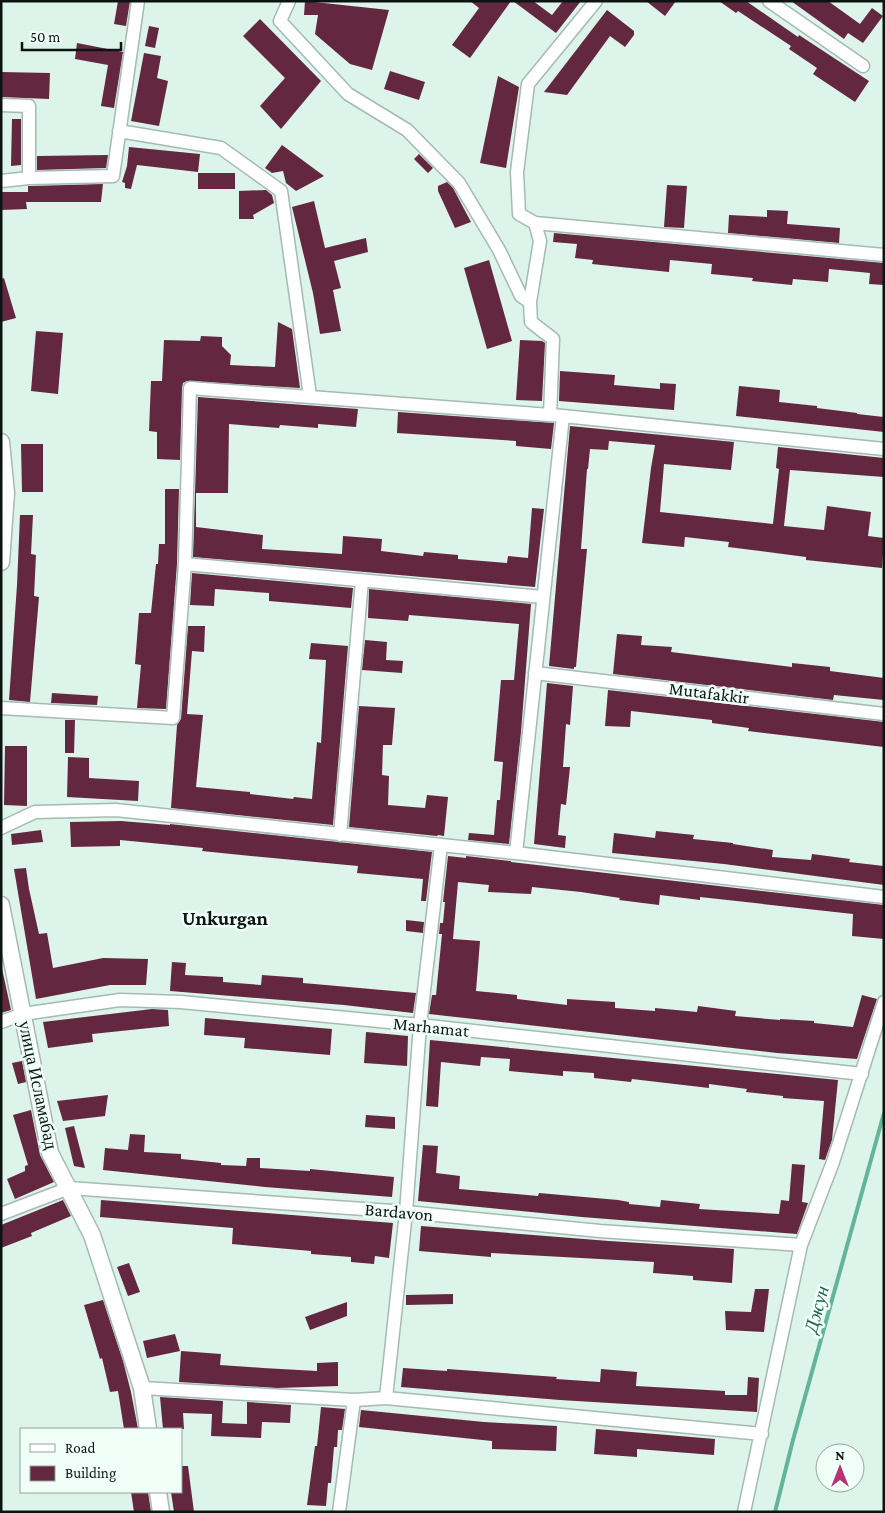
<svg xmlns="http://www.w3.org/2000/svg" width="885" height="1513" viewBox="0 0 885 1513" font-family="'Crimson Pro',serif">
	<rect width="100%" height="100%" fill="#ddf4eb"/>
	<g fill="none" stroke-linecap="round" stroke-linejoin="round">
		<path stroke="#62b59b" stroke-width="4" d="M775 1512 793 1440 884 1113"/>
	</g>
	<path fill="#632740" d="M118 1H130L126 26 114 24Z
		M305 1 389 10 372 70 350 64 315 34 318 15H304Z
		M470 1H511L470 58 452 45 479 8Z
		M513 1H533L552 15 563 1H581L556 33Z
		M646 1H676L665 16Z
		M719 1H746L798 37 799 35 869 81 855 102 813 74 817 68 789 49 791 46 738 11 736 13Z
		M791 1H828L860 24 872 8 883 16 863 43 848 33 844 39Z
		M607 10 634 31V35L625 47 610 36 567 95 544 92Z
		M260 19 321 81 281 129 260 106 285 78 243 36Z
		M149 26 159 28 155 48 145 46Z
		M77 43 123 52 114 108 101 106 108 65 75 59Z
		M144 53 161 56 157 78 168 81 159 126 131 121Z
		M390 71 425 82 419 100 384 89Z
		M1 72 50 73 49 99 1 97Z
		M498 76 519 87 506 168 480 163Z
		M12 119H21V165L11 166Z
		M282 145 324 176 296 191 286 183 283 171 272 173 265 168Z
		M129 147 200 154 198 172 137 165 131 189 125 188V183L122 182 127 166Z
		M419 154 433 168 428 173 414 159Z
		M108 155 106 168 37 170V156Z
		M198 173H235V189H198Z
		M447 182 453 188 471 222 455 228 438 191V186Z
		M103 184 101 202H26L27 209 1 210V192H28V186H30Z
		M667 185 687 186 684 228 664 227Z
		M266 190 272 195 274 203 253 215 254 219H239V191Z
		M314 201 325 248 366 238 368 252 334 261 341 288 333 290 341 331 320 334 313 293 292 207Z
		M767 210 788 211 787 224 840 228 839 243 728 233 729 215 767 217Z
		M554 233 884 263V285L869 284 870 273 829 269 828 282 793 279 792 285 752 281 753 278 711 274 712 264 670 260 669 272 592 264 593 260 575 258 577 244 553 242Z
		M489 260 512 341 487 349 464 268Z
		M4 278 16 318 1 322V279Z
		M278 322 292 329 300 388 187 381 183 383 182 388 180 460 157 459V432L149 431 151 381H162L164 340 200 341 201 336 222 337V346L231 355 230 365 275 367Z
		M36 331 63 333 58 394 31 391Z
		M520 340 542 341 545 343 542 401 516 400Z
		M560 371 615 375 614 385 660 389V383L676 384 674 410 559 401Z
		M739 386 780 390 779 402 817 406V408L857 413V414L884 417V432L736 416Z
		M198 397 358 409 356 427 318 424V428L280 425 279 428 229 424 228 493H196V527L263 535 262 549 342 554 343 536 382 539 381 551 423 556 424 552 458 555V559L507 563 508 556 528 558 532 508 544 509 535 587 193 557Z
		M398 412 554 423 551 449 516 446V441L397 433Z
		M570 426 734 442 731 470 664 464 660 512 773 524 779 469 776 468 778 447 884 458V477L790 470 784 526 824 530 827 506 871 512 868 536 884 538 882 568 806 560V557L728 547 729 542 685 537 684 547 642 543 651 468 655 445 609 441 608 450 590 449 588 469H587L581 549H587L576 667H574V669L549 666Z
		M21 444H43V492H22Z
		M165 489H179L177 564 166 709 137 708 141 665 135 664 139 613H151L156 564H158L159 544H165Z
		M20 515H33L31 554 36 555 34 596 39 597 30 702 9 700 17 585Z
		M192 573 353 588 351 608 269 601V593L215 589 214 606 190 605Z
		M369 589 531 604 521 732 509 844 468 840 469 833 494 835 497 800H500L503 762 494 761 501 680H514L519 624 409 615 408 621 368 618Z
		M188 626H205L204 652 192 651 187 714 203 715 196 787 250 792V794L293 799 294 797 312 799 317 742 321 743 326 660 309 659 311 643 348 646 333 825 171 808 177 725 181 719Z
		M617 634 642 636 641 645 672 647 671 652 792 667V663L830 667V671L884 678V700L834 695 833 700 613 674Z
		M365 640 387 642 386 660 403 661 402 673 362 670Z
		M547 683 573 686 570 725 566 724 563 767H570L566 805 561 804 558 835 566 836 565 848 534 844Z
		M608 690 884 722V747L748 731 749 728 712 723V720L631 711 630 727 605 726Z
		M52 693 98 696 97 705 51 703Z
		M359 706 395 708 392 745H383L382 775 389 776 388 805 425 808 427 795 448 797 444 836 438 835 437 836 349 827Z
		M65 720H75L74 753H65Z
		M5 746H27V806L4 805Z
		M68 757 89 758V778L139 781 138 801 67 797Z
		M121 821 170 825V824L432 852 426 901H421L423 879 357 873 358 866 241 855 202 851 203 848 120 840V846L71 847 70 822Z
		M41 830 43 842 12 845 11 834Z
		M656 831 694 835 693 839 733 843V844L773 850 772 857 811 860 812 854 850 859 849 862 884 866V885L724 864 612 853 614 833 655 838Z
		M448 856 466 858V856L511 861V862L884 905V939L852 936 853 914 700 897V900L660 895 659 905 619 900 620 898 581 892 532 887 531 894 488 892 489 885 458 882 453 939 480 941 476 991 517 995V999L567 1005V999L615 1002V1008L655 1011V1008L697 1012 698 1006 736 1011 735 1016 780 1020V1019L814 1021V1023L853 1027 862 995 877 999 857 1059 777 1053 429 1014 432 995H436L442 934H439L440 923H443L445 902H443Z
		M26 868 29 889 39 934 47 933 53 968 103 958 148 959 146 985H110L36 999 14 869Z
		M406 920 424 922 423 933 406 931Z
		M172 962 186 963 185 975 223 977V982L261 985 262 975 303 978V983L416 993 413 1013 344 1005 170 991Z
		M1 964 11 1010 1 1013Z
		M152 1009 168 1010 169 1026 92 1034 93 1042 48 1048 43 1022Z
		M205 1018 332 1029 330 1055 244 1048 245 1038 204 1035Z
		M366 1032 408 1036 407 1066 364 1063Z
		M430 1040 838 1080 832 1140 825 1160 819 1159 824 1101 783 1098V1096L746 1092 747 1089 709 1084V1088L632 1079 631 1082 594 1078V1073L563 1071V1076L509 1071 510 1059 481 1057 480 1066 441 1062 438 1107 426 1106Z
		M22 1061 26 1082 18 1084 12 1063Z
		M108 1095 105 1116 63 1121 57 1101Z
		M31 1110 40 1155 54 1182 15 1199 7 1179 25 1171V1166L28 1165 13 1115Z
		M366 1115 395 1117V1129L365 1127Z
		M74 1126 85 1168 74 1166 65 1128Z
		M130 1134 145 1135 144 1152 181 1154V1159L221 1163V1165L246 1166 247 1158H260V1168L310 1171V1169L394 1177 392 1197 265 1187 103 1170 105 1148 128 1150Z
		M423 1145 438 1146 436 1173 460 1176 459 1189 538 1196 539 1193 618 1200 629 1202V1204L660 1207 661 1200 700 1204 699 1209 779 1214 781 1200 789 1201 792 1164 805 1165 802 1202 808 1203 797 1234 582 1217 418 1201Z
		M63 1200 71 1216 31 1233 32 1236 1 1248V1225Z
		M101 1200 393 1223 389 1258 375 1256 374 1264 351 1262V1257L311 1254V1251L232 1244 233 1228 100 1217Z
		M421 1226 609 1241 734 1249 732 1283 693 1280V1276L653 1273 654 1262 491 1253V1257L419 1251Z
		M129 1263 140 1292 128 1296 117 1267Z
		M755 1289H769L764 1332 726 1330 725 1311 751 1312Z
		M453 1294V1304L406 1305V1295Z
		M103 1300 123 1361 131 1392 138 1429H124L118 1391 110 1392 102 1358 100 1359 84 1305Z
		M347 1302V1316L310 1330 305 1317Z
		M175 1334 180 1351 147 1358 143 1341Z
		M181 1351 221 1354 220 1365 263 1368 317 1371V1363L338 1362V1386L277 1388 179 1382Z
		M403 1368 447 1371V1369L475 1371 557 1377 556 1379 600 1382 601 1369 637 1372 636 1386 725 1391V1395H747L748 1377 759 1378 757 1412 560 1400 401 1387Z
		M160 1397 223 1401 222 1423 247 1424V1402L291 1405 290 1423 262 1422 261 1438 211 1436 212 1414 183 1413 184 1429H163Z
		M321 1407 345 1409 342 1430H338L337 1447H334L331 1483H328L326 1506 307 1505 315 1446H317Z
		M361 1410 484 1422 557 1426 556 1451 492 1449V1441L359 1427Z
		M596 1429 715 1439 714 1455 637 1449V1457L594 1454Z
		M181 1466H188L194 1512H174L171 1492H181Z
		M131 1492H148L151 1512H134Z"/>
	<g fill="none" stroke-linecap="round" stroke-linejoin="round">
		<g stroke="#a4bab2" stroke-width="15">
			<path id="minor" d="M289 1 280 21 348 94 407 130 459 183 499 250 521 296 530 302
				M769 1 863 66
				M1 105 29 106V178
				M119 131 221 148 281 191 310 396
				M1 181 29 178 113 176 138 1
				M535 223 884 255
				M550 415 553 339 531 322 530 302 540 241 535 223 519 214 517 172 528 84 596 1
				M185 564 543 597
				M535 673 884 714
				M1 708 173 718 185 564 190 388 563 416 884 449
				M1 828 35 812 116 810 516 853 884 897
				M340 835 362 580
				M516 853 563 416
				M1 1022 23 1014 120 1000 181 1002 420 1025 862 1074
				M1 1214 69 1188 406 1212 600 1231 801 1245
				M142 1388 354 1400 386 1398 762 1434
				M386 1398 406 1212 420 1025 441 845
				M339 1512 354 1400
				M744 1512 801 1245 833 1162 884 1002"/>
		</g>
		<g stroke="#a4bab2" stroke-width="19">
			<path id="tertiary" d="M1 442 6 493 1 562
				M1 905 50 1153 92 1235 142 1388 148 1429
				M158 1492 161 1512"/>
		</g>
		<use href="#minor" stroke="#fff" stroke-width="12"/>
		<use href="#tertiary" stroke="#fff" stroke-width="16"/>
	</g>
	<g text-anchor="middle" stroke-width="5" stroke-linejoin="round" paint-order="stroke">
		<g font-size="18" fill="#0c1412" stroke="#f1fff9">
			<text transform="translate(709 693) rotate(7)" y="6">Mutafakkir</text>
			<text transform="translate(431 1027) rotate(6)" y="6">Marhamat</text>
			<text transform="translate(38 1085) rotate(78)" y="6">улица Исламабад</text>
			<text transform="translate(399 1212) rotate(5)" y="6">Bardavon</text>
		</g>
		<g font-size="19" font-style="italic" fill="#1f604e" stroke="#f1fff9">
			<text transform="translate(816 1309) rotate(-75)" y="7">Джун</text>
		</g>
		<g font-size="20" font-weight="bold" fill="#0c1412" stroke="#f1fff9">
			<text x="225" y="925">Unkurgan</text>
		</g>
	</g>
	<rect width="885" height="1513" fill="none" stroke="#0c1412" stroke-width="5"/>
	<rect x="20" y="1428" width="162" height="65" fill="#f1fff9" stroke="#95a19d"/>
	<rect x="30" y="1444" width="25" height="8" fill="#ffffff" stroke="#95a19d"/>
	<text x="65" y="1453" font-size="15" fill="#0c1412">Road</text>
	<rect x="30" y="1466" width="25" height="15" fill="#632740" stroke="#95a19d"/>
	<text x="65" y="1478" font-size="15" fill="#0c1412">Building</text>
	<g transform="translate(840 1468)"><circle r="24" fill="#f1fff9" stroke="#95a19d"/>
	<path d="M0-4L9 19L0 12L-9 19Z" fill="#ba3272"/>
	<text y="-8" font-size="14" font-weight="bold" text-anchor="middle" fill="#0c1412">N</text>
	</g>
	<path d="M22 42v8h99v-8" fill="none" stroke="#0c1412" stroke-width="2.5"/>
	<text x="30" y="42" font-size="15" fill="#0c1412" stroke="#f1fff9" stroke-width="4" paint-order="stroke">50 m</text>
</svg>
